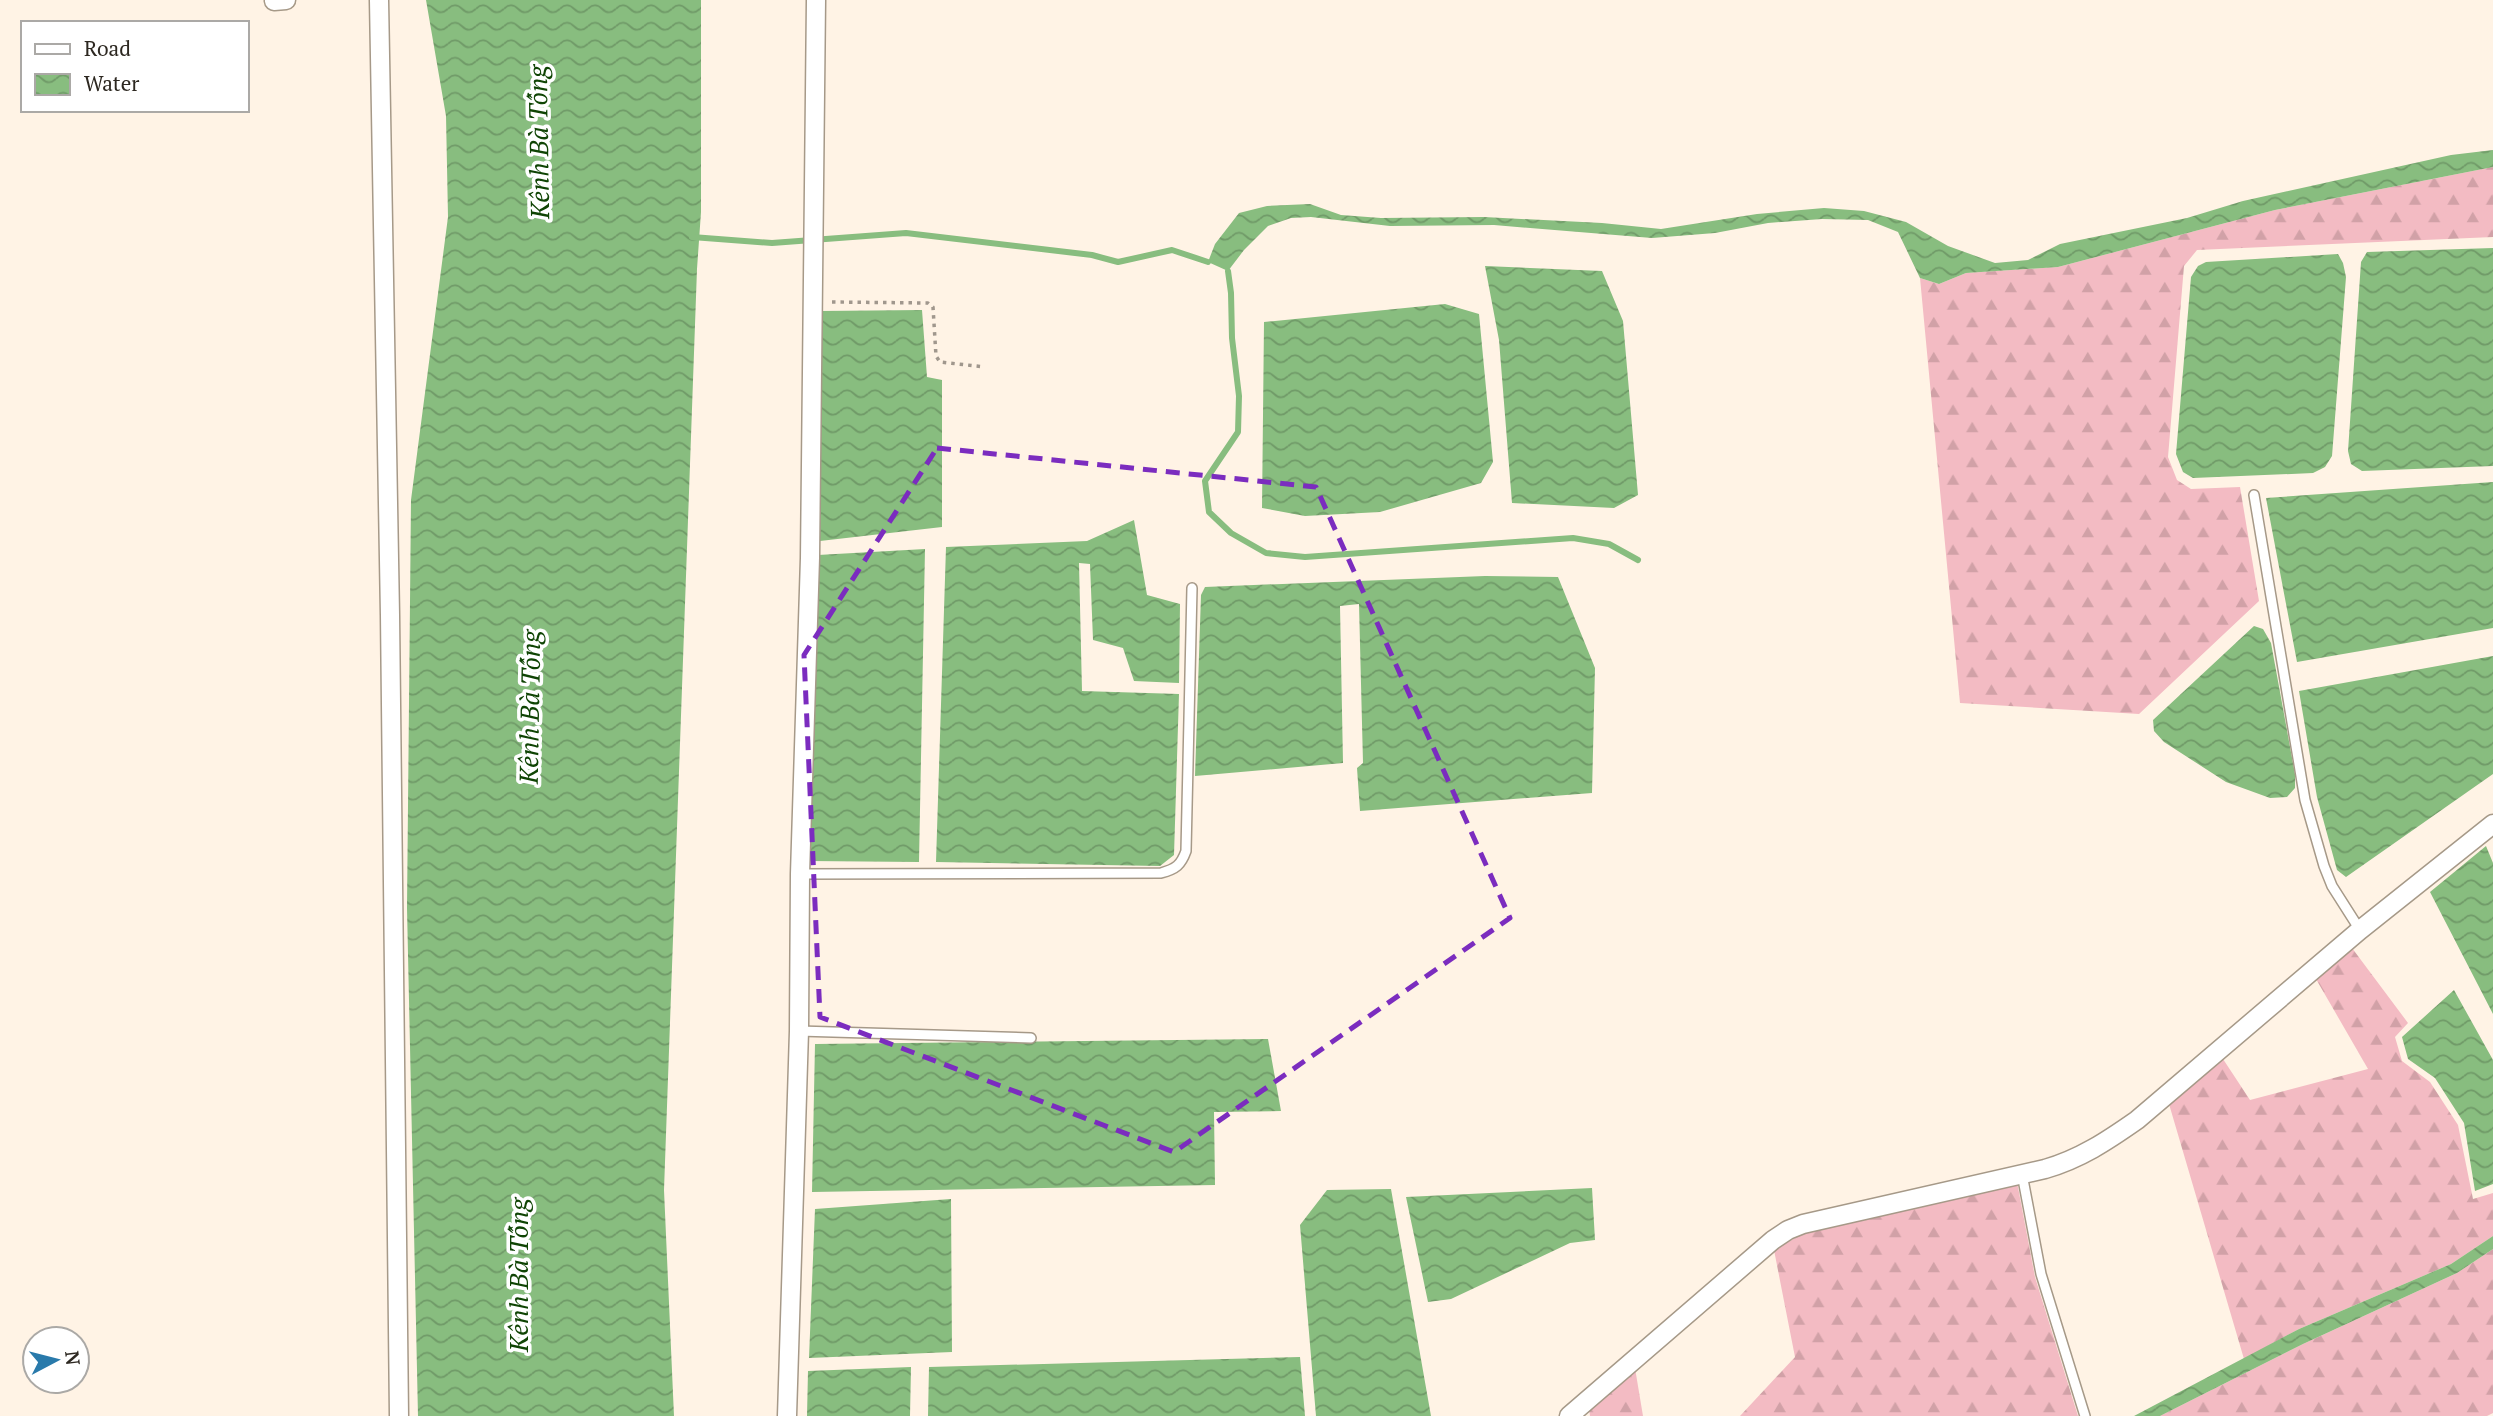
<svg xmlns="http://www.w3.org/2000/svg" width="2493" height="1416" viewBox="0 0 2493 1416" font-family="'PT Serif',serif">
	<defs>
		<pattern id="forest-firs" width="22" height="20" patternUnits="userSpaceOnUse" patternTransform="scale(1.75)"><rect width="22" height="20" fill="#f3bbc3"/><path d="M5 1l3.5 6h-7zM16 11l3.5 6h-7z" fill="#d1a1a7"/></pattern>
		<pattern id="water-waves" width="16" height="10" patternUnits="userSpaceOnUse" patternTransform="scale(1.75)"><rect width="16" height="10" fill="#88bd7f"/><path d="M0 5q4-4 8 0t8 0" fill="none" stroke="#709a68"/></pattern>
	</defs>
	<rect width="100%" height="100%" fill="#fff3e5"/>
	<path fill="url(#forest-firs)" d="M2493 167V237L2197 250 2184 266 2168 457 2177 480 2191 489 2240 487 2259 601 2139 714 1960 703 1920 278 1939 284 1966 273 2058 267 2275 210Z
		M2352 948 2408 1023 2395 1037 2402 1061 2430 1082 2458 1125 2473 1199 2493 1193V1236L2451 1264 2299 1329 2244 1359 2169 1104 2223 1059 2250 1100 2368 1069 2316 979Z
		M2017 1182 2035 1277 2078 1416H1740L1795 1357 1774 1250 1811 1229Z
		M2493 1249V1413L2487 1416H2160L2303 1344 2457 1273Z
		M1635 1368 1643 1416H1590L1589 1409Z"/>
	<path fill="url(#water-waves)" d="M426 0H701V212L697 269 664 1190 674 1416H418L407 908 411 500 448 217 446 116Z
		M2493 150V167L2275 210 2058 267 1966 273 1939 284 1920 278 1898 232 1868 220 1822 219 1768 223 1715 233 1652 238 1494 225 1390 226 1311 217 1291 218 1268 226 1244 250 1228 271 1208 262 1215 244 1239 213 1267 206 1310 204 1341 215 1381 218 1484 217 1602 223 1661 229 1757 214 1824 208 1864 211 1906 222 1948 246 1995 263 2028 260 2060 244 2187 218 2243 201 2451 155Z
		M2493 248V466L2362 471 2351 464 2348 451 2361 262 2367 252Z
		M2338 254 2343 263 2346 277 2332 456 2325 467 2313 473 2193 478 2183 472 2176 454 2191 277 2198 266 2206 262Z
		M1485 266 1602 271 1623 321 1638 495 1614 508 1512 503 1499 340Z
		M1445 304 1479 314 1493 462 1481 483 1380 512 1305 516 1262 508 1264 322Z
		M922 310 927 377 942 380V527L820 541 822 311Z
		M2493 482V628L2297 662 2266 498Z
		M1134 520 1147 595 1180 604 1179 683 1134 681 1123 648 1093 640 1090 564 1079 563 1082 691 1179 694 1174 855 1160 866 936 862 946 547 1087 541Z
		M925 549 919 862 809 861 818 555Z
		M1485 576 1558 577 1595 668 1592 793 1360 811 1357 768 1363 763 1359 604 1340 606 1343 763 1195 776 1201 595 1205 587Z
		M2254 626 2263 629 2271 643 2295 774V788L2287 797 2270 798 2226 782 2164 742 2154 731 2153 720Z
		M2493 656V774L2346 877 2337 870 2317 797 2299 691Z
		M2486 846 2493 863V1014L2430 892Z
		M2454 990 2493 1060V1184L2475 1191 2464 1123 2435 1078 2408 1059 2402 1037Z
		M1268 1039 1281 1111 1214 1112 1215 1185 812 1192 815 1044Z
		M1592 1188 1595 1240 1570 1243 1451 1299 1428 1302 1406 1197Z
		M1391 1189 1431 1416H1316L1300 1225 1327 1190Z
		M951 1199 952 1352 809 1358 815 1209Z
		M2493 1236V1249L2457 1273 2303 1344 2160 1416H2134L2299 1329 2451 1264Z
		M1300 1357 1305 1416H928L929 1367Z
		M911 1367 910 1416H807L808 1371Z"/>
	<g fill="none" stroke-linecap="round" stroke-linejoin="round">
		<path stroke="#88bd7f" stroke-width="6" d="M692 237 772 243 906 233 1092 255 1118 262 1172 250 1208 262
			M1228 271 1231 293 1232 338 1239 396 1238 432 1205 481 1209 512 1231 533 1266 553 1305 557 1573 538 1609 544 1638 560"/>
		<g stroke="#a69988" stroke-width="12">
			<path id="lane" d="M2254 495 2305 800 2324 866 2332 886 2360 930
				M800 874 1161 873C1176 869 1181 865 1186 851L1192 588
				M799 1031 1031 1038
				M2022 1174 2041 1274 2085 1416"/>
		</g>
		<g stroke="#a69988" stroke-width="21">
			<path id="street" d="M379 0 390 615 399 1416
				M274 1 286 0
				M787 1416 799 1031 800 874 810 558 816 0
				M1569 1416 1773 1240 1788 1230 1803 1224 2045 1169C2080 1159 2107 1141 2137 1120L2360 930 2493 824"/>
		</g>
		<path stroke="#a0978d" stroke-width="3.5" stroke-dasharray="3.5 5" stroke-linecap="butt" d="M832 302 928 303 933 307 936 356 940 362 985 367"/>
		<use href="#lane" stroke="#fff" stroke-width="9"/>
		<use href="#street" stroke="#fff" stroke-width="18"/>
	</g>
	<path fill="none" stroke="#7b2cbf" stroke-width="5" stroke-dasharray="14 9" stroke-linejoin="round" d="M937 448 1316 487 1510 918 1174 1152 820 1017 804 655Z"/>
	<g text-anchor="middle" stroke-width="7" stroke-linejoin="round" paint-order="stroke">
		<g font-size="26" font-style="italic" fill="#0f4404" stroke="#fff">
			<text transform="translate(539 142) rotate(-91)" y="9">Kênh Bà Tống</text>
			<text transform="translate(530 707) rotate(-89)" y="9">Kênh Bà Tống</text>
			<text transform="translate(519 1275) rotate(-90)" y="9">Kênh Bà Tống</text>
		</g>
	</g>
	<rect x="21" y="21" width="228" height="91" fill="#ffffff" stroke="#aba9a6" stroke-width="2"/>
	<rect x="35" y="44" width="35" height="10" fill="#ffffff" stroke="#aba9a6" stroke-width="2"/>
	<text x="84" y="56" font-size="21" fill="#2d2821">Road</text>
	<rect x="35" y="74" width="35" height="21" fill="url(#water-waves)" stroke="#aba9a6" stroke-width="2"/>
	<text x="84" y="91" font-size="21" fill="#2d2821">Water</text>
	<g transform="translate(56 1360) rotate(83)"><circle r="33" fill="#ffffff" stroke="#aba9a6" stroke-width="2"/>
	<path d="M0-5L12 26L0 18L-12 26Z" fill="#297aab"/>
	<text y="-10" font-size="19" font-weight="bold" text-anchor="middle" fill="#2d2821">N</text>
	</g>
</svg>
